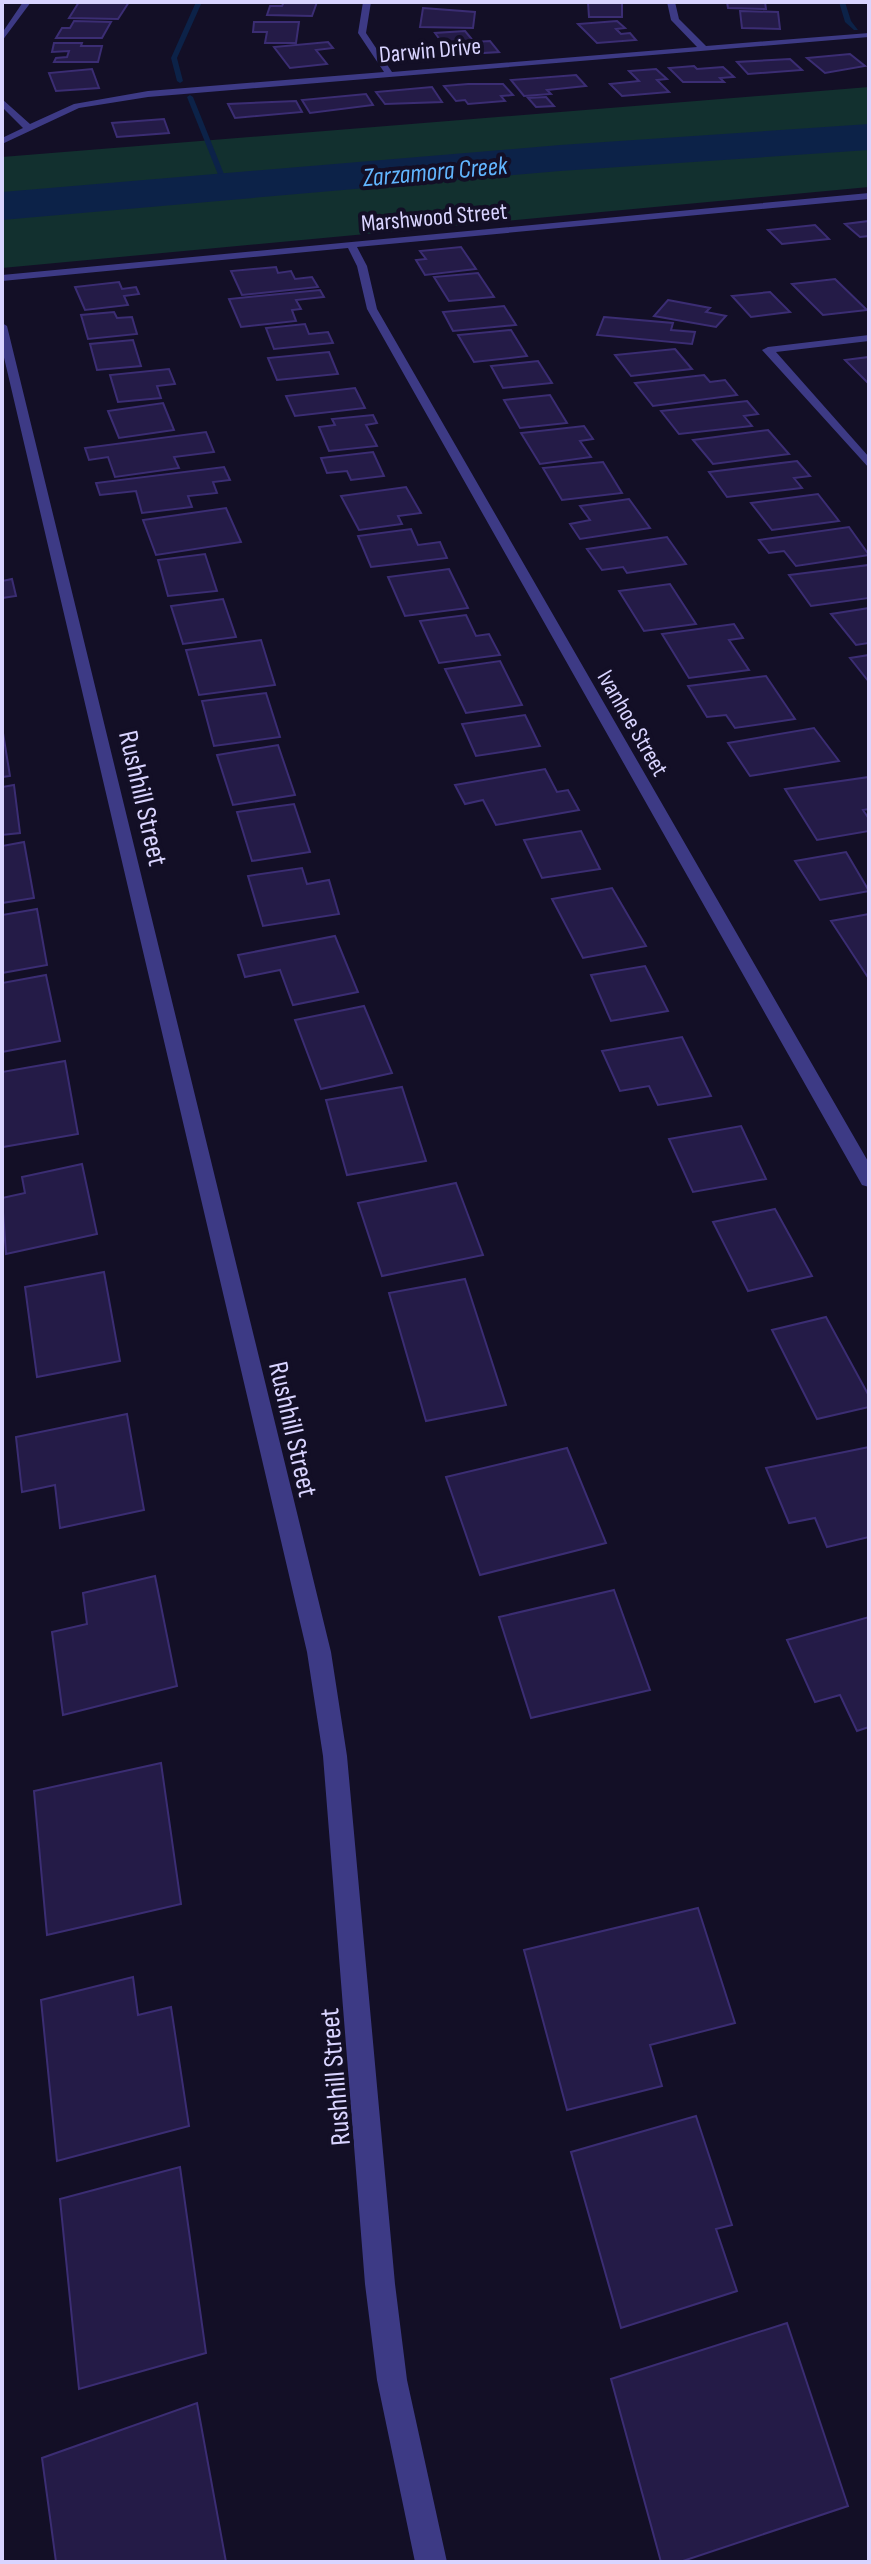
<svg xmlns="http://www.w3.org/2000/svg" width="871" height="2564" viewBox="0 0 871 2564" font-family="'Sofia Sans Condensed',sans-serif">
	<rect width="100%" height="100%" fill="#130f26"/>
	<path fill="#12302f" d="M869 87V187L2 268V157Z"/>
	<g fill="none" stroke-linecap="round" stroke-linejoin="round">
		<path fill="#0c2248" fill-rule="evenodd" d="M196 2H202L177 58 183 81 180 83 177 81 171 58Z
			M839 2H845L851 21 858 30H854L845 22Z
			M190 95 193 97 230 189 223 187 187 97Z"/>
		<path fill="#0c2248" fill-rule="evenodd" d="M869 124V150L560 171 2 220V192L560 145Z"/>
	</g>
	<path fill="#241b47" stroke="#3b2d73" stroke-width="2" d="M79 2H129L118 19 69 18Z
		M284 2H317L312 16 267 15 270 6H282Z
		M588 2H622V17H589Z
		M727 2H765L766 9 728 8Z
		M423 8 475 12 473 28 420 27Z
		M740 11 778 12 780 29 742 28Z
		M74 21 111 22 102 38H56L62 28H70Z
		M617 21 625 28 616 29 621 34 630 33 636 40 597 43 578 24Z
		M254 22H299L296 43H265L267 32H253Z
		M465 31 474 42 490 41 499 52 451 55 435 33Z
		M328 42 333 48 316 50 327 64 290 68 274 47Z
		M54 43H82L81 46H102L98 62H54L56 58 67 57 69 51 52 52Z
		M850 54 865 66 825 73 807 58Z
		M790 59 802 70 748 74 737 62Z
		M694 66 697 69 723 67 734 77 720 78 724 82H683L669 68Z
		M92 69 99 88 56 91 49 73Z
		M656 69 667 79 657 80 669 92 622 96 610 84 639 81 629 71Z
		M576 75 586 86 547 90 551 94 524 96 511 80Z
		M468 84H503L513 95 501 96 505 101 468 104 465 100 456 101 444 86Z
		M432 87 442 102 385 104 376 92Z
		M366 94 373 105 310 113 302 100Z
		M546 97 554 106 536 107 528 98Z
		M296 101 302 112 235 118 228 104Z
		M164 119 169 133 117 137 112 123Z
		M869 221V236L860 237 845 224Z
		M815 225 829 239 782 244 768 230Z
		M461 247 476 269 425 275 416 260 426 259 420 251Z
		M276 267 278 273 291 271 295 279 312 277 318 287 242 295 231 271Z
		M478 273 494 297 449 301 434 277Z
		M835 279 867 310 823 315 792 284Z
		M119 282 122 289 136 287 139 294 124 296 128 305 85 310 75 287Z
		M320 290 324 297 296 300 301 309 292 310 296 321 241 327 229 299Z
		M770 292 790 312 751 317 732 296Z
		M668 300 710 308 706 312 726 316 716 327 654 316Z
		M504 306 516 325 453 331 443 312Z
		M114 312 117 318 132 317 137 334 88 339 81 315Z
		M604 317 673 323 671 330 695 332 692 344 597 335Z
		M305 324 309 334 328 332 333 343 274 349 266 328Z
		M511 330 527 356 474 362 458 335Z
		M133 340 141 366 97 370 90 344Z
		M675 349 692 369 631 376 615 355Z
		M329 352 338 374 277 380 268 358Z
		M869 357V381L867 382 845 360Z
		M538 361 552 383 503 388 491 366Z
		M169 369 175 384 157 386 161 398 118 402 110 375Z
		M704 375 710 382 725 380 737 395 653 406 635 383Z
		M355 388 365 408 295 416 286 396Z
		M550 395 567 423 520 428 504 400Z
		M747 401 758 414 744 416 752 426 679 434 661 411Z
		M163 403 174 430 119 438 108 411Z
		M373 415 377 423 366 425 377 446 329 451 319 427 335 425 332 419Z
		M584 426 593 439 580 441 591 457 540 464 521 433Z
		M768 430 789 454 713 464 693 440Z
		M206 432 214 452 174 457 179 468 115 477 108 457 89 460 85 448Z
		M373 452 384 476 351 480 347 471 327 473 321 458Z
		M797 461 810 476 794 478 802 488 727 497 709 472Z
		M603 462 622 493 562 500 543 468Z
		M224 467 230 480 213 482 217 493 188 496 192 507 142 513 136 491 100 495 96 483Z
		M406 487 421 513 398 516 402 524 359 530 341 496Z
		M818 494 839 521 772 530 751 503Z
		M629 499 650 528 580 539 570 524 590 520 580 506Z
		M226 508 241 542 156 555 143 520Z
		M849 527 869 555 796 566 784 551 769 553 759 540Z
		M411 529 418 545 440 542 447 558 371 567 358 536Z
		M667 537 686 564 627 573 623 567 602 570 587 549Z
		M205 554 217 591 168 596 158 560Z
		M869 565V598L811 606 789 575Z
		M449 569 468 608 405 616 388 577Z
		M12 579 16 596 2 598V581Z
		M670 584 696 624 644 631 619 591Z
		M223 599 236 637 183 644 171 606Z
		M869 608V643L856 645 831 614Z
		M466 615 476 636 489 634 500 655 439 663 420 621Z
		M734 624 743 638 729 640 749 670 689 678 662 634Z
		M261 640 275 685 199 695 186 650Z
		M869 655V682L850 658Z
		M500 661 522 705 466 713 445 669Z
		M766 676 795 719 735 728 726 715 707 717 688 686Z
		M266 693 280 737 214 746 202 701Z
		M525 715 540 746 476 756 462 724Z
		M2 727 10 776 2 777Z
		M814 728 839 761 750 776 728 743Z
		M278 745 295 795 233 805 217 755Z
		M545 769 557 792 568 790 579 810 496 825 483 800 465 804 455 785Z
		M869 777V809L863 810 869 819V831L817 840 785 789Z
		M14 785 20 833 2 835V787Z
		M294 804 310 852 252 861 237 812Z
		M581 831 600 869 542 878 524 840Z
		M24 842 34 898 2 903V846Z
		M846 852 869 891 820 900 795 861Z
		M302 868 307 884 329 880 339 914 263 926 248 876Z
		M612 888 646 946 583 958 552 899Z
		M37 909 47 965 2 973V915Z
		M869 914V979L831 921Z
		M335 936 358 992 293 1005 280 970 245 977 238 955Z
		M645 966 668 1011 611 1021 591 975Z
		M46 975 60 1041 2 1052V983Z
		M364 1006 392 1073 321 1089 295 1020Z
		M682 1037 711 1096 658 1105 649 1086 620 1091 602 1051Z
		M65 1061 78 1134 3 1147 2 1072Z
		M402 1087 426 1161 347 1175 326 1100Z
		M741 1126 766 1179 693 1192 669 1139Z
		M82 1164 97 1234 6 1254 2 1198 25 1193 22 1177Z
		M456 1183 483 1255 382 1276 358 1203Z
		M775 1209 812 1276 748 1291 713 1222Z
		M104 1272 120 1361 37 1377 25 1287Z
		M465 1279 506 1405 426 1421 389 1293Z
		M826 1317 869 1396V1407L817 1419 772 1330Z
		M127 1414 144 1510 60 1528 55 1485 22 1492 16 1437Z
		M869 1447V1537L827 1547 815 1518 789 1523 766 1468Z
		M567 1448 606 1543 480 1575 446 1477Z
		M155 1576 177 1686 63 1715 52 1632 87 1624 83 1593Z
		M614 1590 650 1690 531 1718 499 1617Z
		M869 1617V1727L857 1731 840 1695 815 1702 787 1640Z
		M161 1763 181 1904 47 1935 34 1791Z
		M698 1908 735 2023 650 2045 662 2086 567 2110 524 1950Z
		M133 1977 138 2015 171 2007 189 2126 57 2161 41 2000Z
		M696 2116 732 2225 716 2229 737 2291 621 2328 571 2152Z
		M180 2167 206 2353 79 2389 60 2199Z
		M787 2323 848 2506 680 2562H661L611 2379Z
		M197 2403 226 2562H56L42 2458Z"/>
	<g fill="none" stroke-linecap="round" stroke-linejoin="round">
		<path fill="#3d3a85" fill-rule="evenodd" d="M23 2H31L2 41V33Z
			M363 2H371L366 33 392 72 697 47 671 20 667 2H675L679 19 706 46 869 33V37L148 97 79 108 2 144V138L23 128 2 107V99L30 124 74 104 148 91 384 72 358 33Z
			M869 193V199L357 247 367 266 377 309 869 1163V1187L862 1185 367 309 357 266 348 248 2 281V275Z
			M2 323 7 326 331 1652 347 1756 395 2284 407 2380 447 2562H415L377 2380 365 2284 323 1756 307 1652 2 349Z
			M869 335V341L776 352 869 457V468L762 350 768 347Z"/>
	</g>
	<g text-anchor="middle" stroke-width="8" stroke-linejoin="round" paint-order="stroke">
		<g font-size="24" fill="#d9d4ff" stroke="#130f26">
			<text transform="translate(430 50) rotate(-5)" y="8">Darwin Drive</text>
			<text transform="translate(434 217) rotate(-5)" y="8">Marshwood Street</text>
			<text transform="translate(633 723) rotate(60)" y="8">Ivanhoe Street</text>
		</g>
		<g font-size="26" font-style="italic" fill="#62b6ff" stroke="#130f26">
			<text transform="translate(435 171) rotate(-5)" y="9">Zarzamora Creek</text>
		</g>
		<g font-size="28" fill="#d9d4ff" stroke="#130f26">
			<text transform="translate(144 798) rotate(77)" y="10">Rushhill Street</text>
			<text transform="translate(294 1429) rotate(77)" y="10">Rushhill Street</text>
			<text transform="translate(334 2077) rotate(-95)" y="10">Rushhill Street</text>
		</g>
	</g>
	<rect width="871" height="2564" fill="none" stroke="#d9d4ff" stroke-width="8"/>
</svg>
